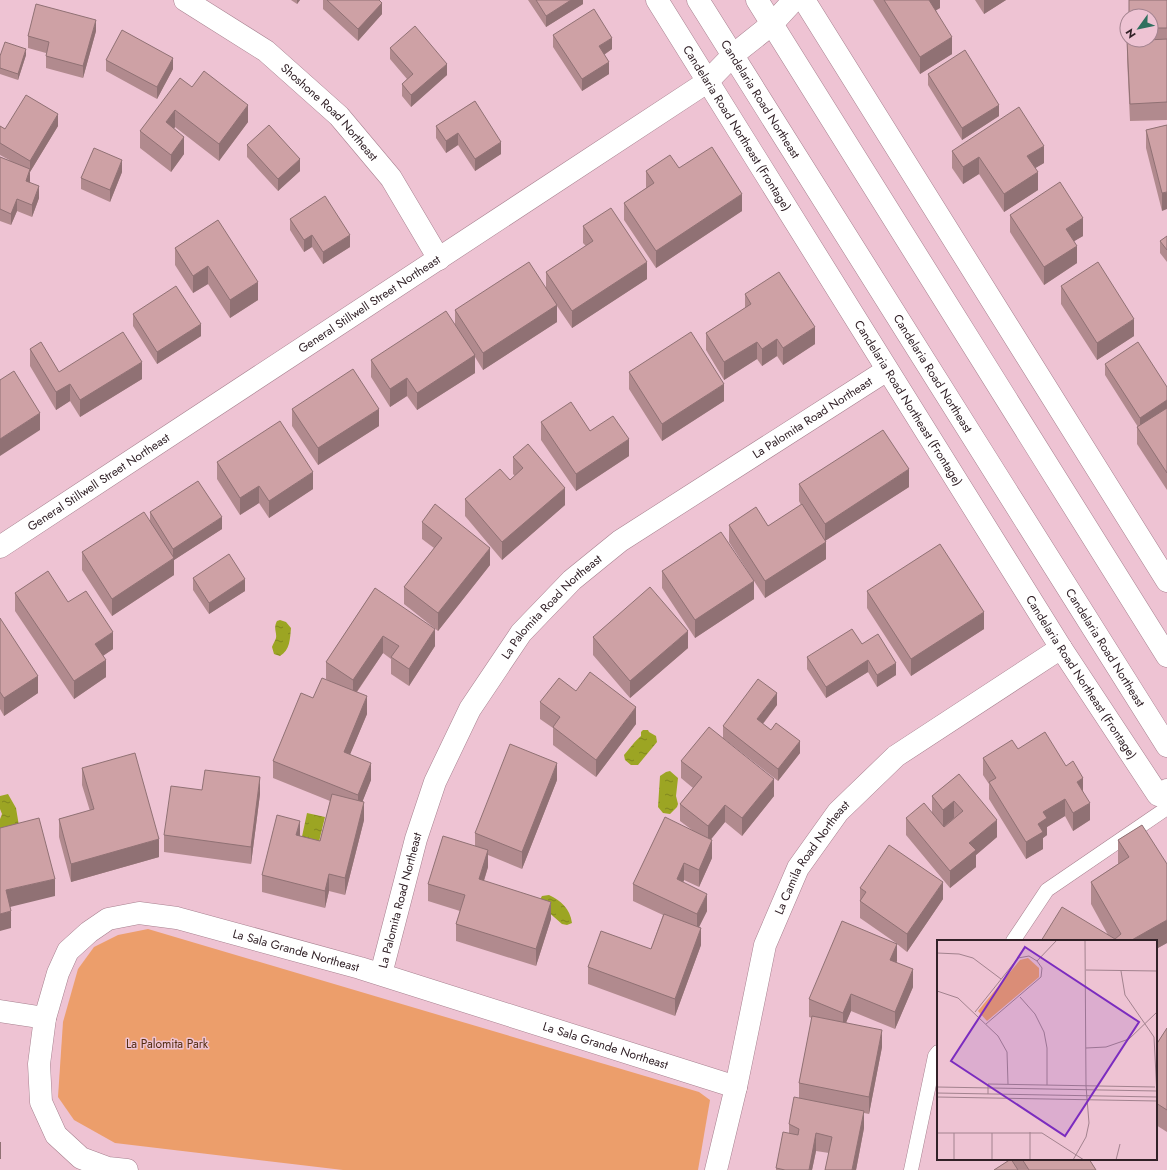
<svg xmlns="http://www.w3.org/2000/svg" width="1167" height="1170" viewBox="0 0 1167 1170" font-family="Jost,sans-serif">
	<defs>
		<pattern id="water-ripples" width="26" height="14" patternUnits="userSpaceOnUse"><rect width="26" height="14" fill="#9ca523"/><path d="M2 4q2-2 4 0t4 0M15 11q2-2 4 0t4 0" fill="none" stroke="#80861e"/></pattern>
	</defs>
	<rect width="100%" height="100%" fill="#eec3d3"/>
	<path fill="#ec9e6b" d="M148 929 699 1092 710 1100 698 1170H343L115 1143 74 1120 58 1097 63 1022 78 969 94 947 118 935Z"/>
	<path fill="url(#water-ripples)" d="M280 620 286 622 291 628C290 639 290 650 280 656L274 654 272 647C273 644 275 641 276 638 277 632 273 628 277 621Z
		M643 730H648L649 732 656 736 657 742 638 765H631L625 760 624 755C630 748 634 742 641 736V732Z
		M670 771 678 778 676 796 678 804 677 807 670 814 663 813 658 807 660 776 666 772Z
		M8 794 16 808 19 826 0 829V819L2 814 0 809V796Z
		M307 813 325 817 317 850 300 846Z
		M549 895C561 901 570 908 572 923L567 925 562 924 538 903 542 896Z"/>
	<g fill="none" stroke-linecap="round" stroke-linejoin="round">
		<g stroke="#a7808f" stroke-width="15">
			<path id="lane" d="M1013 941 1047 890 1167 808
				M911 1170 935 1056 938 1052"/>
		</g>
		<g stroke="#a7808f" stroke-width="23">
			<g id="street">
				<path id="s1" d="M185 0 266 51 339 116 391 178 439 259"/>
				<path id="s2" d="M657 0 1061 648 1158 795 1167 790"/>
				<path d="M804 0 1167 581"/>
				<path id="s3" d="M0 547 707 82 733 55 772 24 794 0"/>
				<path id="s4" d="M381 974 416 839 435 782 470 709 521 633 572 580 620 541 887 370"/>
				<path d="M0 1011 45 1018"/>
				<path id="s5" d="M127 1170 108 1168 81 1158 56 1135 41 1102 39 1064 45 1018 58 973 68 951 89 932 108 919 139 913 177 918 360 968 736 1087"/>
				<path id="s6" d="M716 1170 736 1087 765 945 798 868 838 812 896 756 1061 648"/>
			</g>
		</g>
		<g stroke="#a7808f" stroke-width="23">
			<g id="secondary">
				<path id="s7" d="M698 0 1167 746"/>
				<path d="M757 0 1167 656"/>
			</g>
		</g>
		<use href="#lane" stroke="#fff" stroke-width="14"/>
		<use href="#street" stroke="#fff" stroke-width="22"/>
		<use href="#secondary" stroke="#fff" stroke-width="22"/>
	</g>
	<path fill="#b18a8e" d="M291 0H300L297 4Z
		M323 0H379L382 14 358 41 323 9Z
		M528 0H583V4L546 27Z
		M873 0H940V8L936 10 952 54 920 74Z
		M975 0H1006L984 14Z
		M1167 0V120L1130 121 1127 58V41L1151 40V16H1129V15Z
		M96 31 83 78 46 68V53L28 48V36Z
		M553 35 612 49 604 55 609 74 582 91 553 47Z
		M390 48 447 75 411 107 402 96V84L407 79 390 59Z
		M26 55 18 80 0 74V56Z
		M106 60 173 69 157 99 106 71Z
		M928 74 999 116 962 140 928 85Z
		M192 87 248 122 219 161 175 127 174 129 184 154 171 172 140 148V131Z
		M475 101 501 154 475 171 458 145 446 153 436 138V126Z
		M1167 125 1162 211 1146 148V130Z
		M0 126 5 129 58 126 30 172V182L39 198 32 217 17 211 11 225 0 221V157L11 161 0 155Z
		M247 145 300 171 278 191 247 157Z
		M952 151 1044 163 1035 168 1038 190 1004 212 979 174 963 184 952 168Z
		M679 168 742 211 656 268 624 220V203L646 188V171Z
		M122 172 110 202 81 189V178Z
		M1010 215 1083 236 1074 241 1077 263 1044 285 1010 232Z
		M290 219 350 247 323 264 312 247 304 252 290 230Z
		M218 220 258 300 230 318 208 284 193 293 175 265V248Z
		M583 226 647 279 572 328 557 306V322L483 370 475 357V373L417 410 407 396 390 407 371 377V360L455 326V310L546 289V272L586 246 583 243Z
		M1167 236V262L1160 253V241Z
		M1061 286 1134 336 1097 360 1061 304Z
		M745 294 815 344 783 365 777 356 762 366 757 359 724 380 706 350V333L745 308Z
		M133 314 201 336 157 364 133 326Z
		M30 349 59 372 142 379 80 417 70 401 56 410 30 366Z
		M1105 364 1167 387V490L1137 444V427H1138L1105 375Z
		M629 372 724 401 662 441 629 389Z
		M292 409 379 426 318 465 292 426Z
		M541 422 590 431 629 456 576 491 541 440Z
		M513 457 565 505 502 560 465 516V499L510 480 515 476 513 474Z
		M217 462 313 489 269 518 259 503 240 515 217 479Z
		M799 484 909 487 826 540V559L765 598 729 542V525L768 526 801 505 799 501Z
		M150 512 222 529 174 560V575L112 616 82 570V552L150 520Z
		M422 522 490 565 438 631 404 604V587L434 548 422 539Z
		M662 571 754 599 695 638 662 588Z
		M193 578 245 591 209 614 193 590Z
		M375 588 435 646 409 686 391 674V659L383 653 357 692 367 714 350 754 371 780 362 802 364 820 345 895 329 891 325 908 262 892V875L300 836 320 841 330 801 273 778V761L329 681 326 679V662Z
		M867 591 984 629 911 676 867 608Z
		M15 593 113 649 103 656 106 677 74 699 15 611Z
		M0 618 38 693 4 716 0 709Z
		M593 637 688 648 630 698 593 655Z
		M862 644 896 675 877 687 868 672 826 698 807 669V657Z
		M576 691 636 724 596 777 553 745V728L540 719V702Z
		M777 705 763 724 800 753 778 781 723 738V726Z
		M1018 749 1083 792 1090 820 1073 831 1065 816 1047 827V835L1043 838V849L1026 859 989 799V784L983 775V758Z
		M681 761 774 796 742 836 725 822 711 839 712 858 699 887 684 880 683 883 707 911 699 927 701 945 675 1016 588 984V967L651 949 663 915 633 901V884L692 830 680 821V804L693 788 681 778Z
		M82 768 159 857 71 882 59 837V819L90 811 82 785Z
		M959 774 997 837 976 855V867L950 888 906 835V818L932 813V796Z
		M557 780 522 869 488 855V867L484 881 551 919 536 966 456 941V924L460 911 428 901V884L475 846V833Z
		M202 790 260 794 251 864 164 852V835Z
		M1142 825 1167 943 1156 949V941H1041L1108 935 1091 904V882L1118 864V840Z
		M860 888 943 899 907 952 897 944V961L896 962 913 987 895 1029 851 1011 846 1022 882 1047 869 1114 864 1113V1128L856 1170H825L829 1153 816 1151 812 1170H776V1168L789 1133V1124L799 1098V1083L812 1018 809 1017V999L896 943 860 918Z
		M1167 1028V1132L1156 1125V1045Z
		M1007 1159H1089L1096 1170H994L1008 1161Z"/>
	<path fill="#907174" d="M297 0H300L297 4Z
		M571 0H583V4L546 27V16Z
		M928 0H940V8L928 15Z
		M984 0H1006L984 14Z
		M382 3V14L358 41V29Z
		M96 20V31L83 78V66Z
		M952 37V54L920 74V57Z
		M612 38V49L599 58V46Z
		M26 49V55L18 80V74Z
		M173 58V69L157 99V87Z
		M609 62V74L582 91V79Z
		M447 64V75L411 107V95Z
		M248 105V122L219 161V144Z
		M999 105V116L962 140V128Z
		M175 110V127L166 140V122Z
		M58 114V126L30 172V181L26 192V181L30 170V161Z
		M458 133V145L446 153V141Z
		M184 137V154L171 172V155Z
		M501 142V154L475 171V159Z
		M1044 146V163L1027 173V156Z
		M979 157V174L963 184V167Z
		M300 159V171L278 191V179Z
		M122 160V172L110 202V190Z
		M1038 172V190L1004 212V194Z
		M39 186V198L32 217V205Z
		M1167 192V209L1162 211V193Z
		M742 194V211L656 268V251Z
		M17 199V211L11 225V214Z
		M1083 218V236L1066 246V229Z
		M312 235V247L304 252V240Z
		M350 235V247L323 264V252Z
		M1077 246V263L1044 285V267Z
		M647 262V279L572 328V311Z
		M208 266V284L193 293V276Z
		M258 282V300L230 318V300Z
		M557 305V322L483 370V353Z
		M1134 319V336L1097 360V343Z
		M201 324V336L157 364V352Z
		M815 327V344L783 365V348Z
		M777 339V356L762 366V349Z
		M757 342V359L724 380V362Z
		M475 355V373L417 410V393Z
		M142 362V379L80 417V400Z
		M407 378V396L390 407V389Z
		M70 384V401L56 410V392Z
		M724 384V401L662 441V424Z
		M1167 400V412L1140 430V418Z
		M379 409V426L318 465V448Z
		M40 413V430L0 456V439Z
		M629 439V456L576 491V474Z
		M909 469V487L825 541V524Z
		M313 472V489L269 518V501Z
		M259 486V503L240 515V498Z
		M565 488V505L502 560V542Z
		M222 517V529L174 560V575L112 616V599L173 559V549Z
		M826 542V559L765 598V581Z
		M490 548V565L438 631V613Z
		M245 579V591L209 614V603Z
		M754 581V599L695 638V620Z
		M984 612V629L911 676V659Z
		M435 629V646L409 686V669Z
		M688 631V648L630 698V681Z
		M113 632V649L95 661V644Z
		M383 636V653L353 697V680Z
		M106 660V677L74 699V681Z
		M868 660V672L826 698V687Z
		M896 663V675L877 687V675Z
		M38 676V693L4 716V698Z
		M777 693V705L757 731V719Z
		M367 696V714L344 769V752Z
		M636 707V724L596 777V760Z
		M800 741V753L778 781V769Z
		M371 763V780L358 813V795Z
		M557 763V780L522 869V852Z
		M260 777V794L251 864V847Z
		M1083 778V795L1077 782Z
		M774 779V796L742 836V818Z
		M1065 799V816L1047 827V835L1043 838V849L1026 859V842L1038 824 1043 812Z
		M954 801V818L943 827V810Z
		M364 802V820L345 895V878Z
		M1090 803V820L1073 831V813Z
		M725 805V822L708 843V826Z
		M997 820V837L976 855V867L950 888V871L969 843Z
		M300 821V838L296 835Z
		M159 839V857L71 882V864Z
		M712 840V858L699 887V870Z
		M488 850V867L479 896V879Z
		M684 863V880L677 897V879Z
		M329 874V891L325 908V891Z
		M55 879V896L6 908V890Z
		M943 882V899L907 952V934Z
		M707 894V911L697 931V914Z
		M551 902V919L536 966V949Z
		M11 911V928L0 931V914Z
		M1167 920V943L1156 949V941H1130Z
		M701 928V945L675 1016V999Z
		M897 944V961L890 977V960Z
		M913 969V987L895 1029V1012Z
		M851 994V1011L843 1030V1013Z
		M882 1030V1047L869 1114V1097Z
		M864 1111V1128L856 1170H852Z
		M816 1133V1151L812 1170H809Z
		M0 1142H1V1159H0Z"/>
	<path fill="#cea1a5" stroke="#907174" d="M327 0H379L382 3 358 29Z
		M536 0H571L546 16Z
		M884 0H929L952 37 920 57Z
		M1129 0H1167V28H1151V16H1145V15H1129Z
		M36 4 96 20 83 66 46 56 49 42 28 36Z
		M594 9 612 38 599 46 609 62 582 79 553 35Z
		M415 26 447 64 411 95 402 84 413 74 390 48Z
		M122 30 173 58 157 87 106 60Z
		M1167 39V102L1130 104 1127 41Z
		M5 42 26 49 18 74 0 68V56Z
		M965 50 999 105 962 128 928 74Z
		M204 71 248 105 219 144 175 110 166 122 184 137 171 155 140 131 180 78 192 87Z
		M26 95 58 114 30 161 0 143V126L5 129Z
		M475 101 501 142 475 159 458 133 446 141 436 126Z
		M1019 107 1044 146 1027 156 1038 172 1004 194 979 157 963 167 952 151Z
		M269 125 300 159 278 179 247 145Z
		M1167 125V192L1162 193 1146 130Z
		M712 147 742 194 656 251 624 203 654 183 646 171 670 155 679 168Z
		M94 148 122 160 110 190 81 178Z
		M0 157 30 169 26 181 39 186 32 205 17 199 11 214 0 209Z
		M1060 182 1083 218 1066 229 1077 246 1044 267 1010 215Z
		M325 196 350 235 323 252 312 235 304 240 290 219Z
		M611 208 647 262 572 311 546 272 593 241 583 226Z
		M218 220 258 282 230 300 208 266 193 276 175 248Z
		M1167 236V250L1160 241Z
		M529 262 557 305 483 353 455 310Z
		M1098 262 1134 319 1097 343 1061 286Z
		M779 272 815 327 783 348 777 339 762 349 757 342 724 362 706 333 751 304 745 294Z
		M176 286 201 324 157 352 133 314Z
		M446 311 475 355 417 393 407 378 390 389 371 360Z
		M123 332 142 362 80 400 70 384 56 392 30 349 41 342 59 372Z
		M691 332 724 384 662 424 629 372Z
		M1138 342 1167 387V400L1140 418 1105 364Z
		M353 369 379 409 318 448 292 409Z
		M14 371 40 413 0 439V380Z
		M571 402 590 431 613 416 629 439 576 474 541 422Z
		M1167 408V473L1137 427Z
		M280 421 313 472 269 501 259 486 240 498 217 462Z
		M883 430 909 469 825 524 799 484Z
		M528 444 565 488 502 542 465 499 500 469 510 480 523 468 513 457Z
		M198 481 222 517 173 549 150 512Z
		M435 504 490 548 438 613 404 587 442 538 422 522Z
		M802 504 826 542 765 581 729 525 756 507 768 526Z
		M144 512 174 558 112 599 82 552Z
		M721 532 754 581 695 620 662 571Z
		M940 544 984 612 911 659 867 591Z
		M229 554 245 579 209 603 193 578Z
		M48 571 68 602 86 591 113 632 95 644 106 660 74 681 15 593Z
		M650 587 688 631 630 681 593 637Z
		M375 588 435 629 409 669 391 657 399 646 383 636 353 680 326 662Z
		M0 618 38 676 4 698 0 692Z
		M852 629 862 644 878 634 896 663 877 675 868 660 826 687 807 657Z
		M590 672 636 707 596 760 553 727 560 717 540 702 559 678 576 691Z
		M322 678 367 696 344 752 371 763 358 795 273 761 301 693 313 698Z
		M758 679 777 693 757 719 771 730 776 723 800 741 778 769 723 726Z
		M709 727 774 779 742 818 725 805 708 826 680 804 702 777 681 761Z
		M1045 732 1066 766 1073 761 1083 778 1077 782 1090 803 1073 813 1065 799 1043 812 1047 818 1038 824 1043 832 1026 842 989 782 996 778 983 758 1012 740 1018 749Z
		M510 744 557 763 522 852 475 833Z
		M135 753 159 839 71 864 59 819 94 809 82 768Z
		M205 770 260 777 251 847 164 835 171 786 202 790Z
		M959 774 997 820 969 843 976 850 950 871 906 818 924 803 944 827 963 811 954 801 943 810 932 796Z
		M332 794 364 802 345 878 329 874 325 891 262 875 277 815 300 821 296 835 320 841Z
		M665 817 712 840 699 870 684 863 677 879 707 894 697 914 633 884Z
		M39 818 55 879 6 890 11 911 0 914V828Z
		M1142 825 1167 864V920L1130 941H1041L1062 907 1115 939 1121 934 1091 882 1129 857 1118 840Z
		M443 836 488 850 479 879 551 902 536 949 456 924 465 895 428 884Z
		M889 845 943 882 907 934 860 901 866 892 860 888Z
		M664 914 701 928 675 999 588 967 601 931 651 949Z
		M842 921 897 944 890 960 913 969 895 1012 851 994 843 1013 809 999Z
		M812 1016 882 1030 869 1097 799 1083Z
		M1167 1028V1110L1156 1103V1045Z
		M794 1097 864 1111 852 1170H825L832 1137 816 1133 809 1170H785L776 1168 783 1132 798 1135 799 1129 789 1124Z
		M1011 1159 1018 1170H994Z
		M1022 1159H1089L1096 1170H1029Z"/>
	<g text-anchor="middle" stroke-width="3" stroke-linejoin="round" paint-order="stroke">
		<g font-size="12" fill="#312127" stroke="#eec3d3">
			<text dy="4" stroke="none"><textPath href="#s7" startOffset="117">Candelaria Road Northeast</textPath></text>
			<text dy="4" stroke="none"><textPath href="#s1" startOffset="184">Shoshone Road Northeast</textPath></text>
			<text dy="4" stroke="none"><textPath href="#s2" startOffset="151">Candelaria Road Northeast (Frontage)</textPath></text>
			<text dy="4" stroke="none"><textPath href="#s3" startOffset="442">General Stillwell Street Northeast</textPath></text>
			<text dy="4" stroke="none"><textPath href="#s7" startOffset="441">Candelaria Road Northeast</textPath></text>
			<text dy="4" stroke="none"><textPath href="#s2" startOffset="475">Candelaria Road Northeast (Frontage)</textPath></text>
			<text dy="4" stroke="none"><textPath href="#s4" startOffset="736">La Palomita Road Northeast</textPath></text>
			<text dy="4" stroke="none"><textPath href="#s3" startOffset="118">General Stillwell Street Northeast</textPath></text>
			<text dy="4" stroke="none"><textPath href="#s4" startOffset="412">La Palomita Road Northeast</textPath></text>
			<text dy="4" stroke="none"><textPath href="#s7" startOffset="765">Candelaria Road Northeast</textPath></text>
			<text dy="4" stroke="none"><textPath href="#s2" startOffset="799">Candelaria Road Northeast (Frontage)</textPath></text>
			<text dy="4" stroke="none"><textPath href="#s6" startOffset="330">La Camila Road Northeast</textPath></text>
			<text dy="4" stroke="none"><textPath href="#s4" startOffset="76">La Palomita Road Northeast</textPath></text>
			<text dy="4" stroke="none"><textPath href="#s5" startOffset="518">La Sala Grande Northeast</textPath></text>
			<text dy="4" stroke="none"><textPath href="#s5" startOffset="842">La Sala Grande Northeast</textPath></text>
		</g>
		<g font-size="12" fill="#532c10" stroke="#eec3d3">
			<text x="167" y="1048">La Palomita Park</text>
		</g>
	</g>
	<g transform="translate(937 940)">
		<rect width="220" height="220" fill="#eec3d3"/>
		<path d="M91 18 102 28V37L50 81 41 71 83 20Z" fill="#ec9e6b"/>
		<path fill="none" stroke="#a2828e" stroke-width="1" d="M0 13 22 14 36 18 64 39M100 21 120 0M149 30 220 31M184 31 188 55 217 97 220 155M0 51 21 58 61 96 70 112 71 144M83 57 98 74 107 92 110 108V145M38 72 81 18 92 16 100 21 105 28 104 37 49 84M149 108 169 107 192 99 220 72M0 147 220 151M0 153 220 157M51 154V144L218 147M0 157 220 161M93 192V220M0 193H105L147 220M17 193V220M55 220V193M136 220 149 197 152 183 149 146 148 0M179 220 183 204"/>
		<path fill="#7b2cbf" fill-opacity="0.15" stroke="#7b2cbf" stroke-width="2" d="M88 7 202 82 128 196 14 121Z"/>
		<rect width="220" height="220" fill="none" stroke="#312127" stroke-width="2"/>
	</g>
	<g transform="translate(1139 28) rotate(237)"><circle r="19" fill="#eec3d3" stroke="#a2828e"/>
	<path d="M0-3L7 15L0 10L-7 15Z" fill="#2f705f"/>
	<text y="-6" font-size="11" font-weight="bold" text-anchor="middle" fill="#312127">N</text>
	</g>
</svg>
